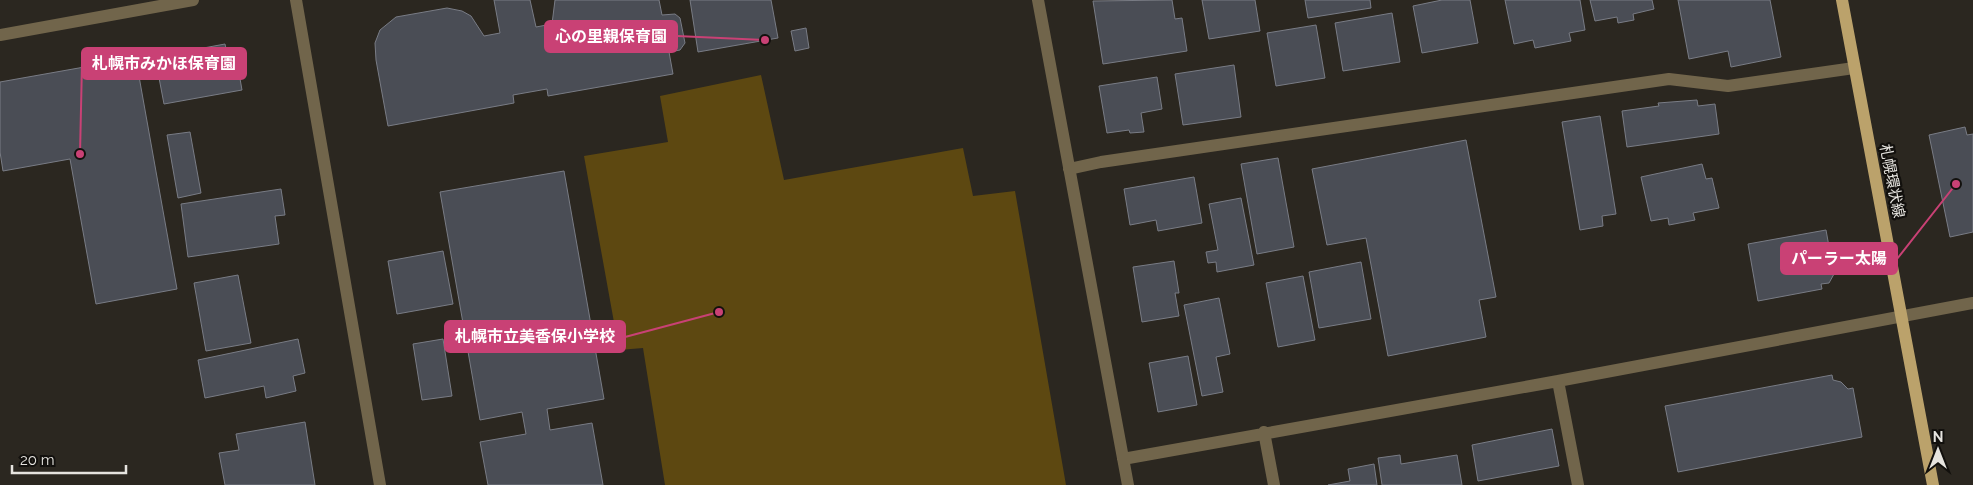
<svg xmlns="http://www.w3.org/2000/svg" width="1973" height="485" viewBox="0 0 1973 485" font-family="Raleway,'Noto Sans JP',sans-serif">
	<rect width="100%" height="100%" fill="#2b2720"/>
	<path fill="#5d4811" d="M761 75 784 180 963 148 973 196 1015 191 1066 485H665L643 348 619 350 584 156 668 142 660 96Z"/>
	<path fill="#4a4d55" stroke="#797c85" d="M494 0H530L536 27 552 24 555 0H659L662 15 675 14 680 18 685 43 680 50 669 52 673 74 548 96 547 89 513 95 514 103 388 126 376 60 375 43 380 30 396 17 447 8 462 11 471 16 484 36 500 33Z
		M690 0H771L778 38 698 52Z
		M1172 0 1175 19 1182 18 1187 51 1103 64 1093 1Z
		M1202 0H1255L1260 31 1209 39Z
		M1305 0H1370L1371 8 1308 18Z
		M1442 0H1470L1478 43 1422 53 1413 6Z
		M1505 0H1580L1585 30 1569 33 1571 41 1535 48 1533 40 1514 44Z
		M1590 0H1652L1654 9 1633 14 1634 20 1618 23 1617 17 1595 21Z
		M1678 0H1770L1781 57 1731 67 1728 51 1689 59Z
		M1392 13 1400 62 1343 71 1335 23Z
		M1316 25 1325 78 1276 86 1267 33Z
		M806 28 809 48 795 51 791 31Z
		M225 44 228 58 236 56 242 90 164 104 155 57Z
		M135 54 177 289 96 304 70 159 3 171 0 152V82L90 66V62Z
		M1234 65 1241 117 1183 125 1175 74Z
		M1157 77 1162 109 1141 113 1144 132 1130 133 1129 130 1107 133 1099 86Z
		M1697 100 1698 106 1715 104 1719 134 1627 147 1622 111 1659 106 1658 103Z
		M1600 116 1616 214 1602 216 1603 226 1580 230 1562 122Z
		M1965 127 1967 135 1973 134V232L1950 237 1929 135Z
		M190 132 201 193 178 198 167 135Z
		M1466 140 1496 297 1479 300 1486 337 1388 356 1366 238 1327 245 1312 169Z
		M1278 158 1294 247 1257 254 1241 164Z
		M1702 164 1706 179 1712 178 1719 208 1693 213 1695 220 1669 225 1668 218 1651 221 1641 177Z
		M564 171 604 399 547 409 550 430 592 423 603 485H488L480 442 526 434 522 412 480 420 440 192Z
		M1194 177 1202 223 1158 231 1156 220 1130 225 1124 189Z
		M281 189 285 215 275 216 279 244 188 257 181 204Z
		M1241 198 1254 265 1217 272 1216 262 1208 263 1206 252 1218 250 1209 204Z
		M1826 230 1834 274 1829 283 1821 284 1822 289 1758 301 1748 244Z
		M443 251 453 304 397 314 388 261Z
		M1174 261 1179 293H1175L1179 316 1142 322 1133 267Z
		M1361 262 1371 319 1319 328 1309 272Z
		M238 275 251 343 206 351 194 283Z
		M1303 276 1315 340 1278 347 1266 283Z
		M1219 298 1230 354 1216 357 1223 392 1202 396 1184 305Z
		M298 339 305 373 293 376 296 391 266 398 264 386 205 398 198 360Z
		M443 339 452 396 422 400 413 344Z
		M1188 356 1197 405 1158 412 1149 363Z
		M1832 375 1833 380 1841 382 1848 389 1853 388 1862 437 1678 472 1665 406Z
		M305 422 315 485H225L219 453 239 450 236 434Z
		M1552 429 1559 466 1478 481 1472 445Z
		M1400 455 1401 464 1457 455 1462 485H1382L1378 458Z
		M1374 464 1377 485H1328L1350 481 1348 469Z"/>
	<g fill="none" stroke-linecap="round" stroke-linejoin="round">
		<path stroke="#71654b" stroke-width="12" d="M296 0 380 485
			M1038 0 1128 485
			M0 35 193 0
			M1069 169 1101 162 1669 79 1728 86 1854 68
			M1558 381 1578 485
			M1264 432 1274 485
			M1123 459 1558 381 1973 303"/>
		<path stroke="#bba26b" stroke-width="12" d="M1842 0 1933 485"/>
	</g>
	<g text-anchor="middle" stroke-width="4.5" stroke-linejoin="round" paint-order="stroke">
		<g font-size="15" fill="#e6e4df" stroke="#12100d">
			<text transform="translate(1892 181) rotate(79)" y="5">札幌環状線</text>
		</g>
	</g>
	<path fill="none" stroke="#c94175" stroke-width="2" d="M765 40L677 36M80 154L82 63M1956 184L1897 259M719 312L625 337"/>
	<g fill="#c94175" stroke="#12100d" stroke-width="2">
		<circle cx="765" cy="40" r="5"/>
		<circle cx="80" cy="154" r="5"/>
		<circle cx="1956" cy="184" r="5"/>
		<circle cx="719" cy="312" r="5"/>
	</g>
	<g fill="#c94175" stroke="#c94175" stroke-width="2">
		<rect x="545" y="21" width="132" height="31" rx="5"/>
		<rect x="82" y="48" width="164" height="31" rx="5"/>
		<rect x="1781" y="243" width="116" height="31" rx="5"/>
		<rect x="445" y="321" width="180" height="31" rx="5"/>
	</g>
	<g font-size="16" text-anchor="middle" font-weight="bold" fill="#fff">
		<text x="611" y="42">心の里親保育園</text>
		<text x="164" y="69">札幌市みかほ保育園</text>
		<text x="1839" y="264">パーラー太陽</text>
		<text x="535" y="342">札幌市立美香保小学校</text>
	</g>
	<g transform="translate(1938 450)" stroke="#12100d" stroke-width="4" paint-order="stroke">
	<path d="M0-4L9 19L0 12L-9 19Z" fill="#e6e4df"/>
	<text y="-8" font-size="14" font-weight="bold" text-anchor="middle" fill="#e6e4df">N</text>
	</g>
	<path d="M12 465v8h114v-8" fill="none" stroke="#e6e4df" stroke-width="2.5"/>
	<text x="20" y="465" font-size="15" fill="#e6e4df" stroke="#12100d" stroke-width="4" paint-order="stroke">20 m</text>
</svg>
